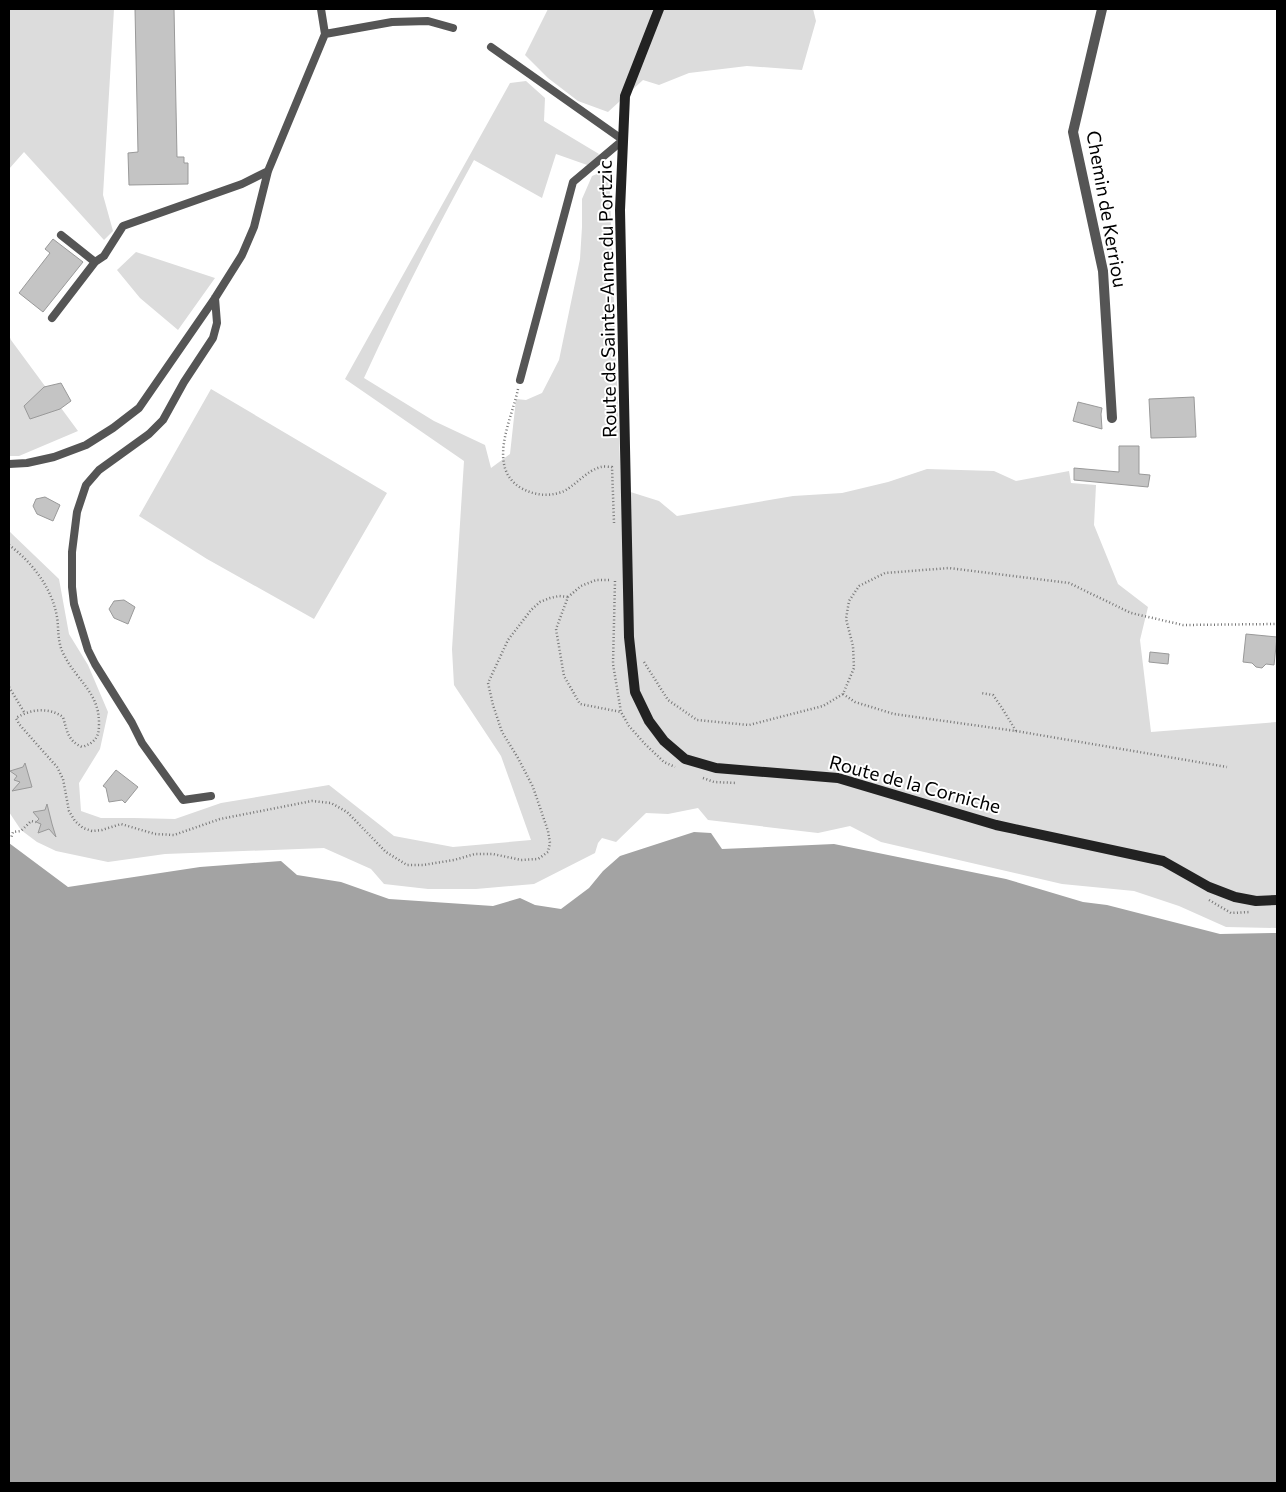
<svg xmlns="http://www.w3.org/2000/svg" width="1286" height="1492" viewBox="0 0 1286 1492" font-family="Commissioner,sans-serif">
	<rect width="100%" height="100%" fill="#fff"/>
	<path fill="#dcdcdc" d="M9 9H114L103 195 113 231 104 240 24 152 9 169Z
		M548 9H813L816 21 802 70 747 66 689 73 659 85 643 80 608 112 578 101 548 78 525 55Z
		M526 81 545 98 544 121 599 154 590 166 556 154 542 198 474 160C435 231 398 304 364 378L434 421 485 445 491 468 510 454 516 399 526 400 542 393 559 360 580 259 582 227V199L592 176 609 169 621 489 659 501 677 516 793 496 842 493 888 482 927 469 994 471 1016 481 1069 471 1071 483 1096 485 1094 525 1118 584 1148 607 1140 640 1151 732 1277 722V928L1226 927 1179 906 1134 891 1062 884 881 842 850 826 818 833 708 820 698 808 668 814 646 813 616 842 602 838 598 843 595 853 534 884 476 889H428L384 884 371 869 324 848 165 854 108 862 56 851 37 842 21 830 9 812V531L59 579 69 634 88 665 108 712 100 749 79 783 81 811 101 818H134L175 819 221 803 329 785 394 836 453 847 531 840 501 756 454 685 452 649 464 461 345 379 510 83Z
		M136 252 215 278 178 330 140 298 117 270Z
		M9 335 11 340 78 431 19 456H9Z
		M211 389 387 493 314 619 207 559 139 516Z"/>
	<path fill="#a3a3a3" d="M694 832 711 833 722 849 834 844 1006 879 1083 902 1107 905 1220 934 1277 933V1483H9V843L68 887 200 867 281 861 297 875 341 882 389 899 493 906 520 898 535 905 561 909 589 888 603 871 620 856Z"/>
	<path fill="#c4c4c4" stroke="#999" d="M135 9H174L177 157H184V163H188V184L129 185 128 153 138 152Z
		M53 239 83 262 43 312 19 293 50 253 45 249Z
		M61 383 71 401 60 409 30 419 24 406 44 387Z
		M1194 397 1196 437 1151 438 1149 399Z
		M1078 402 1102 408 1101 414 1102 429 1073 421Z
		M1119 446H1139V474L1150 475 1148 487 1074 480V468L1119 472Z
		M45 497 60 505 53 521 37 514 33 506 36 499Z
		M124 600 135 607 128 624 114 618 109 609 114 601Z
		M1246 634 1277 637 1274 665 1266 664 1262 668 1256 667 1252 663 1243 662Z
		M1150 652 1169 654 1168 664 1149 662Z
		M25 763 32 787 12 791 20 782 14 780 17 776 10 771 23 767Z
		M116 770 138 787 125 803 122 800 109 802 106 788 103 786Z
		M47 804 52 824 56 837 49 829 38 833 41 824 36 822 39 819 33 812 45 810Z"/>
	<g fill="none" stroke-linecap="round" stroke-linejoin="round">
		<path stroke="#777" stroke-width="2.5" stroke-dasharray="1 2.5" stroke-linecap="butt" d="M518 389C512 419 486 467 521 488 534 495 547 497 562 492 574 487 587 470 601 467 604 466 609 467 612 467L614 523
			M9 545C32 562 52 588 57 617 59 630 57 642 64 655 77 681 100 693 99 725 99 738 94 743 82 747 68 741 67 731 63 717 49 707 30 709 16 718L19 724 57 767 63 779 69 811 75 821 83 828 92 831 102 830 121 824 155 834 174 835 220 819 312 801 331 803 347 812 386 852 407 865H423L454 860 475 854H493L521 860 538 859 548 852 550 843 548 831 533 787 518 758 502 732 493 705 488 683 508 640 531 610 540 602 550 598 559 596 568 597
			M609 580H596L581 586 568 597 556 629 564 676 580 704 621 712
			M615 581 613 664 621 712 629 726 645 744 664 762 675 767
			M644 662 668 700 697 720 749 725 823 706 843 694 854 668 853 646 846 619 849 601 859 586 885 573 949 568 1069 583 1131 613 1183 625 1277 624
			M9 687 24 712
			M843 694 855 702 894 714 1016 731 1002 708 993 695 981 693
			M1016 731 1227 767
			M703 778 714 782 737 783
			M9 838H11L13 832 21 831 31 821 36 822
			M1209 900 1231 913 1250 912"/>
		<path stroke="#555" stroke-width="8" d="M325 34 392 22 428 21 453 28
			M491 47 623 140 573 182 520 380
			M61 235 95 262
			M52 318 95 262 104 256 123 226 242 184 268 171
			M9 464 27 463 54 457 86 445 113 428 139 408 215 298 242 255 254 227 268 171 325 34 321 9
			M211 796 183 800 142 743 132 723 95 664 88 650 74 604 72 587V552L77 512 86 485 99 470 149 434 163 420 184 382 213 338 217 323 215 298"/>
		<path stroke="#555" stroke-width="10" d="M1102 9 1073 132 1103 271 1112 418"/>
		<path stroke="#222" stroke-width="10" d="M659 9 625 96 620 210 629 637 635 692 649 721 664 741 685 759 716 768 838 778 996 825 1163 861 1209 887 1235 897 1256 901 1277 900"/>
	</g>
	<g text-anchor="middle" stroke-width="4" stroke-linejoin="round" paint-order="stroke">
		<g font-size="19" fill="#000" stroke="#fff">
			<text transform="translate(1107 209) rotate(80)" y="7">Chemin de Kerriou</text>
			<text transform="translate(607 299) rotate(-91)" y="7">Route de Sainte-Anne du Portzic</text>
			<text transform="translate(915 784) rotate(15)" y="7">Route de la Corniche</text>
		</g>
	</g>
	<rect width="1286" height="1492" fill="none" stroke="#000000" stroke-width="20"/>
</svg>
